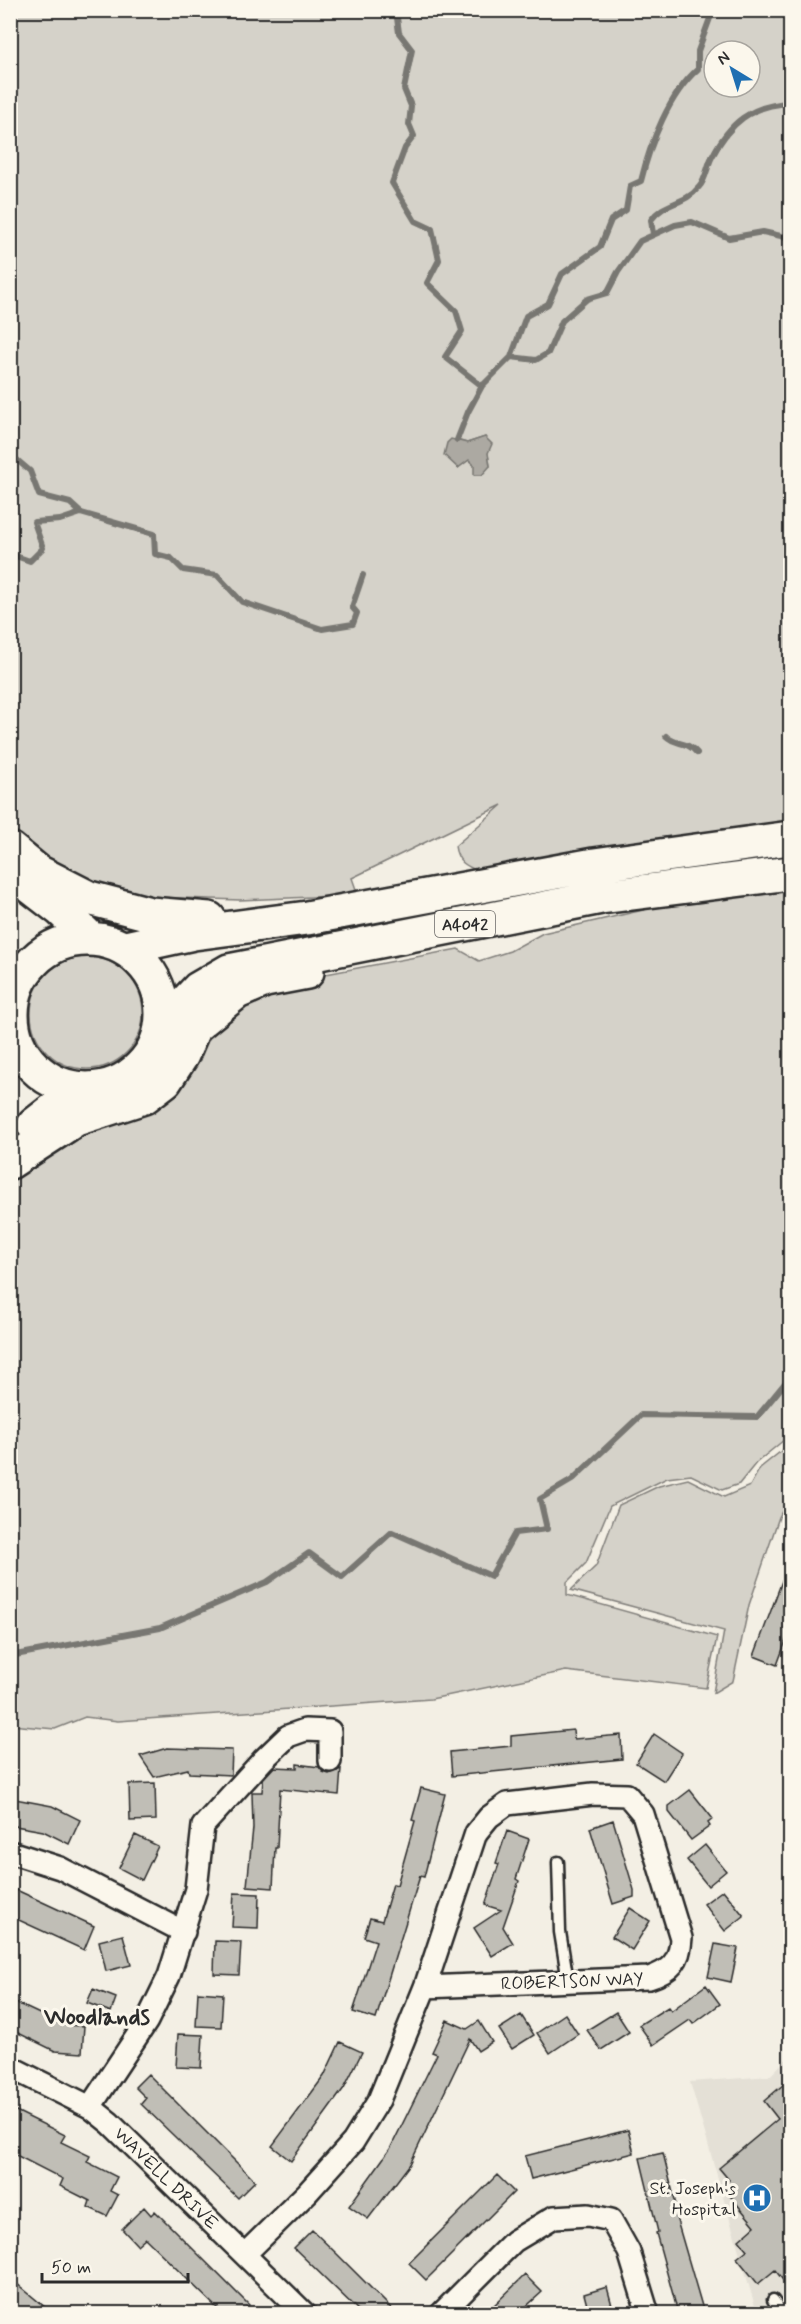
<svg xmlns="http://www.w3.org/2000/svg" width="801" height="2324" viewBox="0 0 801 2324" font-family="Mynerve,sans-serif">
	<rect width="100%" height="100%" fill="#f3efe4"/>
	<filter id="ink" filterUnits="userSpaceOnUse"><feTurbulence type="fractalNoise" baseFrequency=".0167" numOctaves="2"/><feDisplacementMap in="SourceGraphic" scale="12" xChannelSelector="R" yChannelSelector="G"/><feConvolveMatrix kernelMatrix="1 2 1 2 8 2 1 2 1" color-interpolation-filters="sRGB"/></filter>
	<g filter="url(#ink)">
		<path fill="#e4e0d6" d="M790 2055V2313H757L690 2082 770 2076Z"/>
		<path fill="#d5d2c9" stroke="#807e7a" stroke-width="1.5" fill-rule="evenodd" d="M10 11H790V825L480 872C466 866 457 862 455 846L502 805 352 878 358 895 240 900 152 897 86 883 39 855 11 826ZM714 51H750V87H714ZM485 437 490 466 474 465 468 460 458 468 453 462 457 440 467 443Z
			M790 888V1435L756 1463 739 1484 722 1490 691 1475 667 1478 610 1506 586 1563 567 1582V1595L717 1637 706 1688 566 1671 431 1699 118 1721 85 1717 55 1729 11 1725 10 1176 268 989 326 974 458 949 479 961 510 951 543 933 652 908Z
			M31 1013a56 56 0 1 1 112 0a56 56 0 1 1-112 0Z
			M790 1444V1496L779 1517 749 1605 733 1681 713 1693 724 1631 571 1590 596 1566 619 1505 659 1486 688 1479 724 1497 750 1486 760 1468Z"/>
		<path fill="#aca9a2" stroke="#787772" stroke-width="1.5" d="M485 437 492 444 488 453 490 466 482 475H474V465L469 460 458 468 444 455 447 443 451 439 467 443Z"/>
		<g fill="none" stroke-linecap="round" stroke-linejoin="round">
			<path stroke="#787772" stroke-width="6" d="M396 10 399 33 412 50 404 89 411 106 409 124 414 136 405 148 392 183 415 221 432 229 439 260 427 283 456 311 462 331 445 357 482 386
				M653 234 651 220C664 201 684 206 699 187 706 180 707 166 712 157 729 123 751 105 790 103
				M511 357 536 360 548 353 562 321 587 299 607 293 618 272 640 241 675 225 692 222 729 238 763 232 790 238
				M457 440 468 412 482 386 511 357 526 316 548 304 562 274 600 247 611 220 626 210 630 186 641 181C650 144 669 94 698 69V51L713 10
				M10 454 30 471 39 495 70 503 81 513
				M10 554 30 561 43 548 34 522 60 520 81 513 154 534 155 554 171 558 183 570 217 575 242 602 322 629 353 624 357 613 352 607 363 575
				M666 736C676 746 686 740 697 753
				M10 1656 160 1628 267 1582 309 1553 342 1577 392 1532 491 1576 515 1533 547 1529 540 1499 572 1480 641 1415 757 1417 790 1377"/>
		</g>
		<path fill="#c0beb6" stroke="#2b2b2b" stroke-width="1.5" d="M789 1562 790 1630 777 1665 754 1656Z
			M573 1730 574 1739 621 1735 622 1759 452 1776 450 1752 511 1746V1736Z
			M654 1734 682 1753 664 1781 636 1763Z
			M167 1748 232 1750 231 1775 189 1773 188 1769 154 1777 140 1756Z
			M297 1764 319 1767 323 1772 329 1774 341 1769 339 1795 280 1789 277 1848H275L273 1888 247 1886 253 1828 252 1792H262L263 1779 274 1767 297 1768Z
			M155 1783 156 1820 130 1821 129 1784Z
			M421 1788 445 1794 424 1877 420 1876 376 2019 353 2012 376 1941 364 1937 370 1918 382 1921 393 1884 397 1885 415 1821 412 1820Z
			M690 1790 713 1819 708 1823 710 1826 691 1840 669 1812V1806Z
			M10 1798 52 1806 80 1820 69 1844 43 1831 10 1825Z
			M613 1820 634 1890V1897L613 1904 590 1828Z
			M507 1831 529 1839 516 1879 519 1881 503 1927 513 1943 492 1956 474 1928 501 1910 485 1905 499 1864 496 1863Z
			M135 1835 158 1846 142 1880 119 1868Z
			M705 1845 726 1871 708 1886 687 1860Z
			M10 1887 94 1926 84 1950 10 1916Z
			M723 1890 744 1916 725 1931 704 1904Z
			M234 1893 259 1894 258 1928 232 1927Z
			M630 1908 650 1921 632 1950 612 1937Z
			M123 1935 131 1965 106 1971 99 1941Z
			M215 1941 241 1942 239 1975 214 1974Z
			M715 1944 738 1948 731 1982 708 1977Z
			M706 1985 720 2004 693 2024 690 2020 653 2045 639 2025 668 2007 671 2011Z
			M93 1989 116 1998 111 2012 87 2003Z
			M198 1992 223 1994 221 2027 196 2026Z
			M10 2000 63 2025 84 2026 82 2053 55 2051 10 2029Z
			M616 2012 629 2032 601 2050 587 2030Z
			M565 2014 578 2034 550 2053 537 2033Z
			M521 2015 534 2035 512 2049 499 2029Z
			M447 2020 467 2029 479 2021 492 2042 478 2051 470 2039 410 2164 368 2219 349 2206 390 2149 437 2054 432 2052Z
			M178 2034 203 2035 201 2068 176 2067Z
			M340 2042 362 2052 344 2088 291 2161 272 2146 324 2076Z
			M148 2074 255 2181 238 2198 141 2104 146 2098 135 2087Z
			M790 2079V2289L775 2270 758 2284 737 2258 747 2250 739 2240 755 2226 722 2186 729 2180 719 2168 778 2119 764 2101Z
			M10 2108 65 2135 61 2142 90 2156 87 2162 117 2177 110 2191 118 2195 107 2216 88 2207 90 2201 60 2186 63 2179 10 2152Z
			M628 2130 634 2153 531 2179 525 2156Z
			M663 2153 679 2217H676L704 2313H678L656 2233 658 2232 640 2158Z
			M497 2175 514 2192 426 2280 409 2263Z
			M144 2207 151 2215 155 2211 249 2305 241 2313H222L145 2238 137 2245 122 2229Z
			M312 2230 336 2253 396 2313H361L294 2248Z
			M525 2275 542 2292 519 2313H486Z
			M10 2278 52 2313H10Z
			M607 2287 614 2313H589L584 2294Z"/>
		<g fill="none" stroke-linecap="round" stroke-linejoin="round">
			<g stroke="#2b2b2b" stroke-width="15">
				<path id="service" d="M558 1862 560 1932 568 1981
					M773 2300 783 2314"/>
			</g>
			<g stroke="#2b2b2b" stroke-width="26">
				<g id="minor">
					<path d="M10 1852 60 1868 184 1932"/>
					<path id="s1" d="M10 2067 90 2107 110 2123 305 2314"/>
					<path d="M90 2107 147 2021 169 1976 196 1889 203 1826 263 1760 288 1736 305 1730 330 1731V1761"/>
					<path d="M245 2254 307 2193 353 2142 379 2100 425 1987 476 1833 489 1817 507 1804 593 1794 627 1795 643 1814 681 1938C680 1961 671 1971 649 1978L425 1987"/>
					<path d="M441 2314 514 2241 554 2217 588 2215 611 2220 629 2252 648 2314"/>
				</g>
			</g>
			<g stroke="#2b2b2b" stroke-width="38">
				<path id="primary" d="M10 1037 13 1029
					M34 1125 80 1089
					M10 1162 76 1119 144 1097 165 1081 182 1055 194 1027 237 992 265 980 307 972"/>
			</g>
			<g stroke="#2b2b2b" stroke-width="38">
				<path id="trunk" d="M10 849 38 872 89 898 150 914 209 919
					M26 883 61 910 90 938
					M12 1014a75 75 0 1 1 150 0a75 75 0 1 1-150 0Z
					M125 948 194 933 307 918 594 865 790 838
					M162 1027 198 989 229 971 601 897 790 873"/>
			</g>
			<use href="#service" stroke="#fbf7ec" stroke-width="10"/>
			<use href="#minor" stroke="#fbf7ec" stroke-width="21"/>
			<use href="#primary" stroke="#fbf7ec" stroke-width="33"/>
			<use href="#trunk" stroke="#fbf7ec" stroke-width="33"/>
		</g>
	</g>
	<defs>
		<g id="hospital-disc" transform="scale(1.5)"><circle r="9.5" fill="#1f6fb2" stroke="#fbf7ec"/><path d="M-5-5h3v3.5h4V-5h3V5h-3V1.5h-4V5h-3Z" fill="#fff"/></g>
	</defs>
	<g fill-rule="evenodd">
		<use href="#hospital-disc" x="757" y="2198"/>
	</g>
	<g text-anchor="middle" stroke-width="6" stroke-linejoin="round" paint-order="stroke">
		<rect fill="#fbf7ec" stroke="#696865" stroke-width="1.5" x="435" y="911" width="60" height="26" rx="4.5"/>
		<g font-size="16" font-weight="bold" fill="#2b2b2b">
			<text x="465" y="930">A4042</text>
		</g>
		<g font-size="18" fill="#2b2b2b" stroke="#fbf7ec">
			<text transform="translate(572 1981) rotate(-2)" y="6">ROBERTSON WAY</text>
			<text dy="6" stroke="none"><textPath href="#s1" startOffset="194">WAVELL DRIVE</textPath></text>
		</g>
		<g font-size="18" fill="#2b2b2b" stroke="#fbf7ec" text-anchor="end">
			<text x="736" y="2194">St. Joseph's<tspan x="736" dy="21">Hospital</tspan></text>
		</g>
		<g font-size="24" font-weight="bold" fill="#2b2b2b" stroke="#fbf7ec">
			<text x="97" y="2024">Woodlands</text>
		</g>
	</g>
	<rect width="801" height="2324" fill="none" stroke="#fbf7ec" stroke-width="36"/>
	<rect x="18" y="18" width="765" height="2288" fill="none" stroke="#2b2b2b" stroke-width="2" filter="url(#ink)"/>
	<g transform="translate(732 69) rotate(322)"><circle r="28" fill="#fbf7ec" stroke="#a8a59f" stroke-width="1.5"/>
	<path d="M0-4.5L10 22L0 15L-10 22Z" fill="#1f6fb2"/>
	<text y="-9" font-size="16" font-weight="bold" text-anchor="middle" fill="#2b2b2b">N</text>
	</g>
	<path d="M42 2273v9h146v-9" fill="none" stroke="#2b2b2b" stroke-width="3"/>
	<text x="51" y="2273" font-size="18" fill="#2b2b2b" stroke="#fbf7ec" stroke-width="4.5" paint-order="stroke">50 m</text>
</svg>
